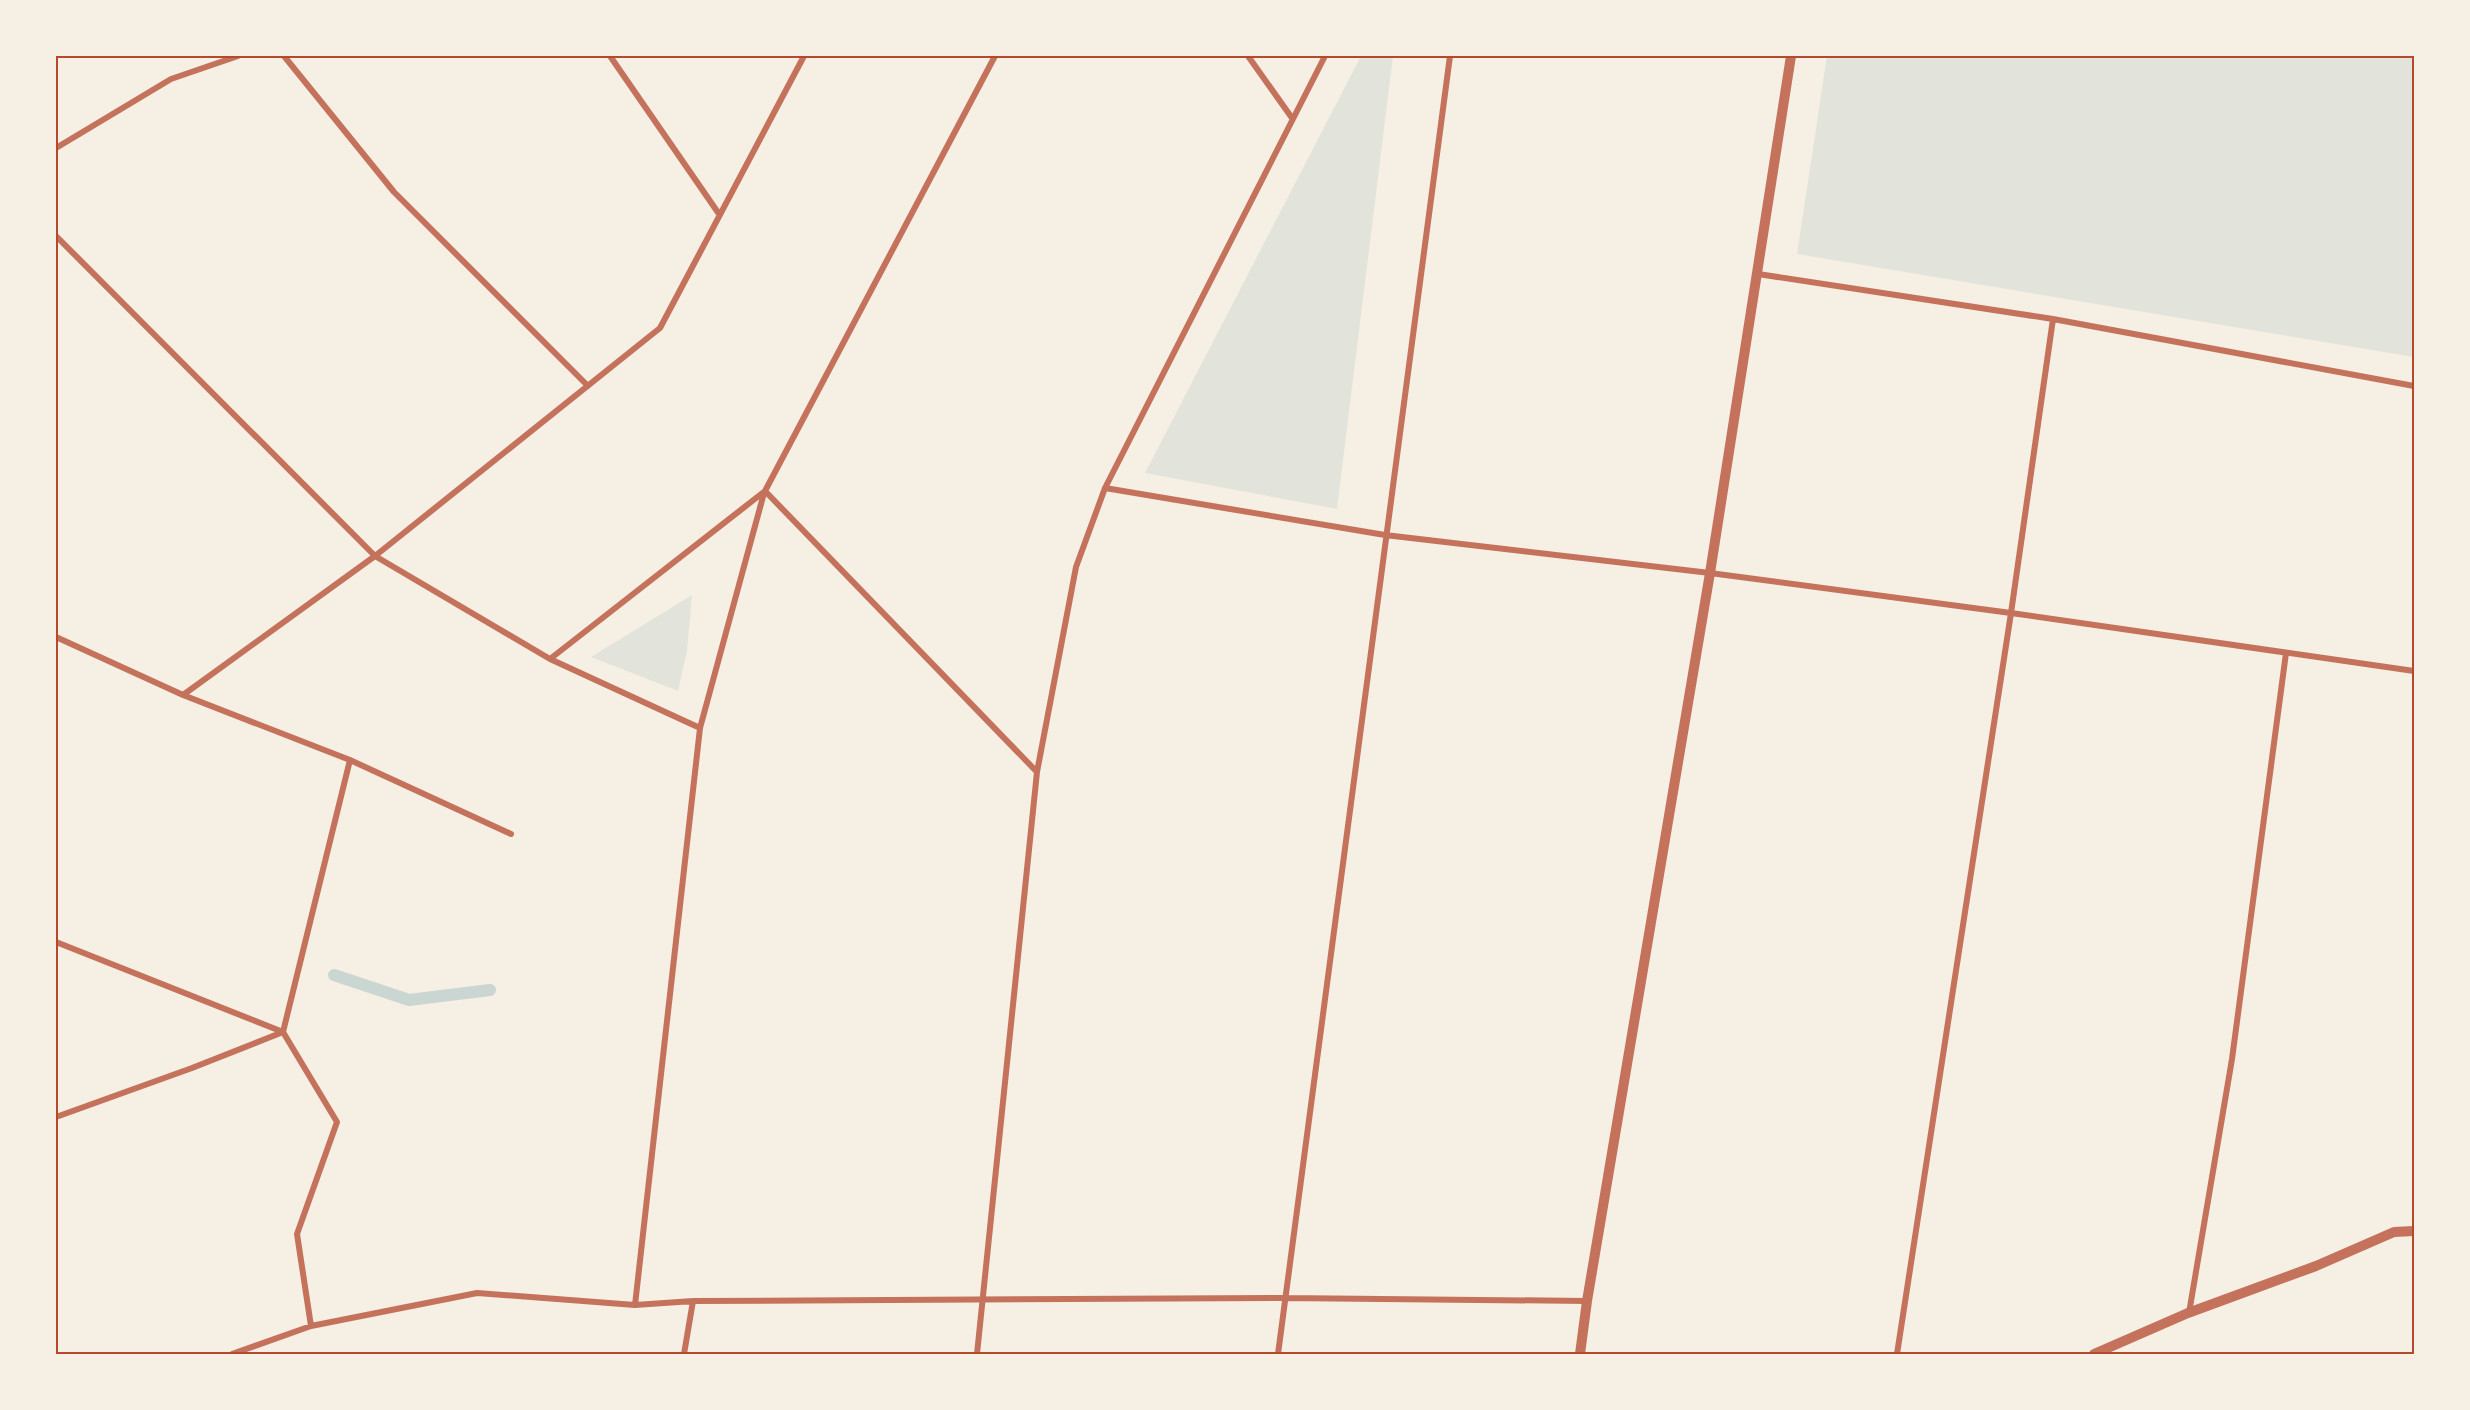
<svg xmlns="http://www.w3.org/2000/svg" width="2470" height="1410" viewBox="0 0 2470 1410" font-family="Jost,sans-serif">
	<rect width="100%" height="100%" fill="#f6efe4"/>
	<path fill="#e2e4dc" d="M1361 56H1393L1337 509 1145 473Z
		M1827 56H2414V357L1797 254Z
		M692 595 687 651 678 691 591 657Z"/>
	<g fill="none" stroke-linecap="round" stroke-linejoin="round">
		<path stroke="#c9d6d2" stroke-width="12" d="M334 975 409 1000 490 990"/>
		<path stroke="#c5725c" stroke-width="6" d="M284 56 394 192 588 386
			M610 56 719 214
			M1248 56 1292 118
			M56 148 171 79 238 56
			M56 236 375 556 550 659 765 491 995 56
			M1758 274 2053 319 2414 386
			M1105 488 1385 535 1710 573 2011 613 2414 671
			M765 491 1037 772
			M56 637 183 695 375 556 660 328 804 56
			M550 659 700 728
			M350 760 511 834
			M56 942 283 1032 350 760 183 695
			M56 1117 192 1068 283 1032 337 1122 297 1234 311 1326
			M635 1305 700 728 764 493
			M2189 1313 2232 1059 2286 653
			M232 1354 311 1326 477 1293 635 1305 693 1301 1285 1298 1587 1301
			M684 1354 693 1301
			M977 1354 1037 772 1076 567 1105 488 1325 56
			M1278 1354 1450 56
			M1897 1354 2011 613 2053 319"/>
		<path stroke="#c5725c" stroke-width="10" d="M1580 1354 1587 1301 1710 573 1791 56
			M2094 1354 2188 1313 2316 1266 2394 1232 2414 1231"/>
	</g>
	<rect width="2470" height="1410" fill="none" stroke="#f6efe4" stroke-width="114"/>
	<rect x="57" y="57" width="2356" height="1296" fill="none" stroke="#b5482f" stroke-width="2"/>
</svg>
